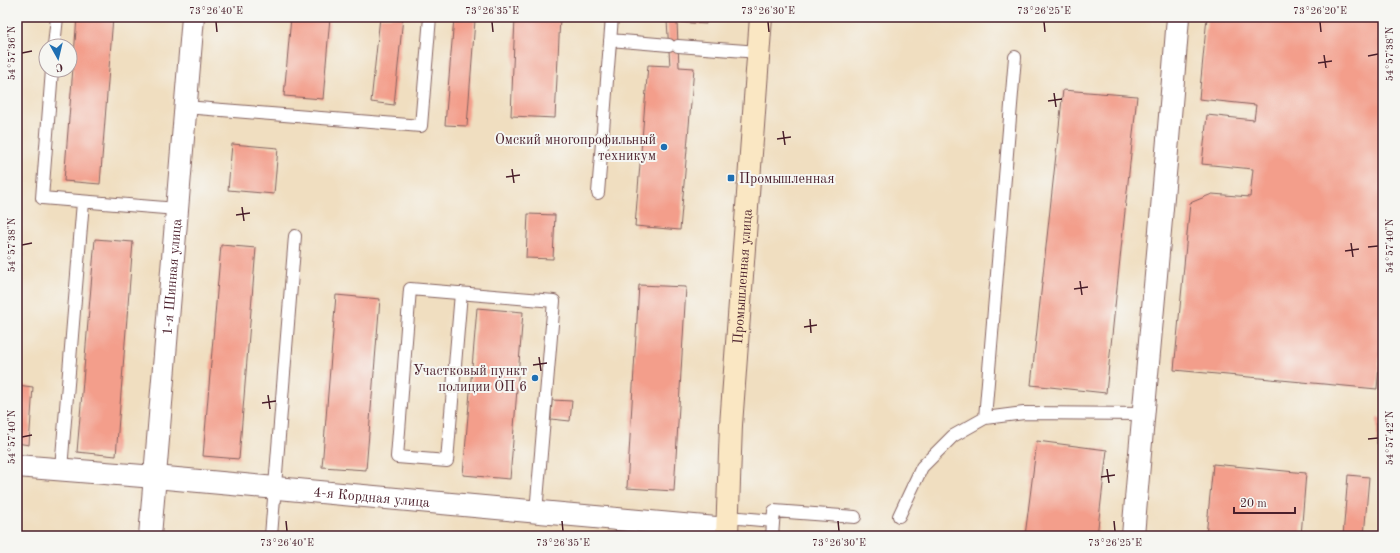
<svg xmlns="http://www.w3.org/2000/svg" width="1400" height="553" viewBox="0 0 1400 553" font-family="'Old Standard TT',serif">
	<rect width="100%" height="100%" fill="#f6f6f2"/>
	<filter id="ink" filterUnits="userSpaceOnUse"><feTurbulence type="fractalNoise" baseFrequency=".025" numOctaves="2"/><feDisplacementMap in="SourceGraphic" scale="8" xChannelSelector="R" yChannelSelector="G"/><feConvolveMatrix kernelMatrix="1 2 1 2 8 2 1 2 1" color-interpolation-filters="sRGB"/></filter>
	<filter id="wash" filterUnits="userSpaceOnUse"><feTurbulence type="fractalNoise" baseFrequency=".012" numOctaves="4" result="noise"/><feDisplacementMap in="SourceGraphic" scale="16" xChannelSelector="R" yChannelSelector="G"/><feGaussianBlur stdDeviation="0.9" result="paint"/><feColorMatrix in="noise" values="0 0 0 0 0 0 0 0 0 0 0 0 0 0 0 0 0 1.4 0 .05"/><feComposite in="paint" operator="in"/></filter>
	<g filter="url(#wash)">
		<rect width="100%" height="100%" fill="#f0dec0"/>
		<g id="blocks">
			<path fill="#f39e8b" d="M17 17H19L18 31H17Z
				M77 17H113L100 184 64 181Z
				M291 17H330L323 99 284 96Z
				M380 17H403L394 105 371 102Z
				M515 17H560L555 118 511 116Z
				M650 17H707L706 24 677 22 679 67 694 68 680 230 635 226 648 65 670 66 667 21 649 20Z
				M1207 17H1383V322L1377 389 1174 370 1190 203 1212 194 1250 197 1253 169 1202 164 1207 115 1254 120 1256 105 1199 99Z
				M454 18 475 20 467 126 445 125Z
				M1063 90 1137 96 1106 393 1031 385Z
				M232 144 278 148 274 194 228 190Z
				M528 214 555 215 553 259 526 258Z
				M95 239 133 242 116 456 77 452Z
				M221 245 256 248 239 459 203 456Z
				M17 252H21L18 292H17Z
				M639 285 686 287 674 491 627 488Z
				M336 295 380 299 366 470 322 467Z
				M477 308 523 312 510 479 463 475Z
				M17 385 33 387 29 445 17 443Z
				M552 400 572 401 570 421 551 419Z
				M1377 418 1383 419V444H1377Z
				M1037 441 1107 450 1097 536H1025Z
				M1213 464 1306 473 1301 536H1206Z
				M1348 475 1369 477 1364 536H1343Z"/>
		</g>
	</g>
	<g filter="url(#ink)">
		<use href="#blocks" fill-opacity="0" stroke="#84625f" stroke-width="1"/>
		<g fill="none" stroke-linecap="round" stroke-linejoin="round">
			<g stroke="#84625f" stroke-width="14">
				<path id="lane" d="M610 40 669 45
					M54 46 57 17
					M678 46 759 52
					M52 70 42 198 177 209
					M185 107 421 126 430 17
					M598 193 612 17
					M461 293 447 461 397 457 410 289 554 301 536 512
					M985 418 1015 57
					M61 469 83 202
					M899 516 922 467 953 436 985 418 1024 413 1143 414
					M728 517 773 521
					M271 536 295 236
					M772 536 774 511 855 517"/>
			</g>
			<g stroke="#84625f" stroke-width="24">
				<g id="street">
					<path id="s1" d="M17 466 155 477 727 529"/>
					<path id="s2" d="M150 536 193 17"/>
					<path d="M1133 536C1147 363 1165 190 1178 17"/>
				</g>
			</g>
			<g stroke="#84625f" stroke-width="24">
				<g id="secondary">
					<path id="s3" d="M727 536 731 425 761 17"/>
				</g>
			</g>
			<use href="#lane" stroke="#fff" stroke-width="12"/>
			<use href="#street" stroke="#fff" stroke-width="22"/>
			<use href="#secondary" stroke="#fae7c3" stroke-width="22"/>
		</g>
	</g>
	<path fill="none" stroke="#4a1f2b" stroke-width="1.5" d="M216 22 217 32M492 22 493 32M768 22 769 32M1044 22 1045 32M1320 22 1321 32M22 53 32 51M1324 55 1326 68M1368 56 1378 54M1318 63 1332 61M1054 93 1056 107M1048 101 1062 99M783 131 785 145M777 139 791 137M512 169 514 183M506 177 520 175M242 207 244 221M236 215 250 213M1351 243 1353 257M22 245 32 243M1368 247 1378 246M1345 251 1359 249M1080 281 1082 295M1074 289 1088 287M810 319 811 333M804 327 817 325M539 357 541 371M533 365 547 363M268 395 270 409M262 403 276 401M22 437 32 435M1368 439 1378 438M1107 469 1109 483M1101 477 1115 475M286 521 287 531M562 521 563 531M838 521 839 531M1114 521 1115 531"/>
	<g fill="#1f6fb2" stroke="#f6f6f2" stroke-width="1.5">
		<circle cx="664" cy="147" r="4"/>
		<rect x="727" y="174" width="8" height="8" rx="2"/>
		<circle cx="535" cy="378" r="4"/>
	</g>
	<g text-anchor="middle" stroke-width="4" stroke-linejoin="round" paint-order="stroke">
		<g font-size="14" fill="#4a1f2b" stroke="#f6f6f2" text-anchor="end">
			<text x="656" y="144">Омский многопрофильный<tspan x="656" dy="16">техникум</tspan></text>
			<text x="739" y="183" text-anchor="start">Промышленная</text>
			<text x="527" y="375">Участковый пункт<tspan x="527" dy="16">полиции ОП 6</tspan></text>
		</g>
		<g font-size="14" fill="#4a1f2b" stroke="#f6f6f2">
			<text dy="5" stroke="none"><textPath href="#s2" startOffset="260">1-я Шинная улица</textPath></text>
			<text dy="5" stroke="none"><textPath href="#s3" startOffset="260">Промышленная улица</textPath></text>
			<text dy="5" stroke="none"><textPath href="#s1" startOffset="356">4-я Кордная улица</textPath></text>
		</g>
	</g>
	<rect width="1400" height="553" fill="none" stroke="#f6f6f2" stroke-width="44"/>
	<g transform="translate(58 58) rotate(172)"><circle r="19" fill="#f6f6f2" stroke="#b1a0a2"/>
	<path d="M0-3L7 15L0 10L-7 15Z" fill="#1f6fb2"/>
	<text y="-6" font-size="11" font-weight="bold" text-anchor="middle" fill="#4a1f2b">С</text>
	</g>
	<path d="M1234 507v6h61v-6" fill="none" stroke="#4a1f2b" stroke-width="2"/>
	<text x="1240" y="507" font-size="12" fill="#4a1f2b" stroke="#f6f6f2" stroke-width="3" paint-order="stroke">20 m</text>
	<rect x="22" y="22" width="1356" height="509" fill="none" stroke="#4a1f2b" stroke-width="1.5"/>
	<g font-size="10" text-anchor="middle" fill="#4a1f2b">
		<text x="216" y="14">73°26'40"E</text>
		<text x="492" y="14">73°26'35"E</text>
		<text x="768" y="14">73°26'30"E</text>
		<text x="1044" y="14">73°26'25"E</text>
		<text x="1320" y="14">73°26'20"E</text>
		<text transform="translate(11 53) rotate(-90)" y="4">54°57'36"N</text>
		<text transform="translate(1389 54) rotate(-90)" y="4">54°57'38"N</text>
		<text transform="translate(11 245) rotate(-90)" y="4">54°57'38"N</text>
		<text transform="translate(1389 246) rotate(-90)" y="4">54°57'40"N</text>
		<text transform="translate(11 437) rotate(-90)" y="4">54°57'40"N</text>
		<text transform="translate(1389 438) rotate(-90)" y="4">54°57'42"N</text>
		<text x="287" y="546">73°26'40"E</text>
		<text x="563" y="546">73°26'35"E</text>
		<text x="839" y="546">73°26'30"E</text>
		<text x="1115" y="546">73°26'25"E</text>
	</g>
</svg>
